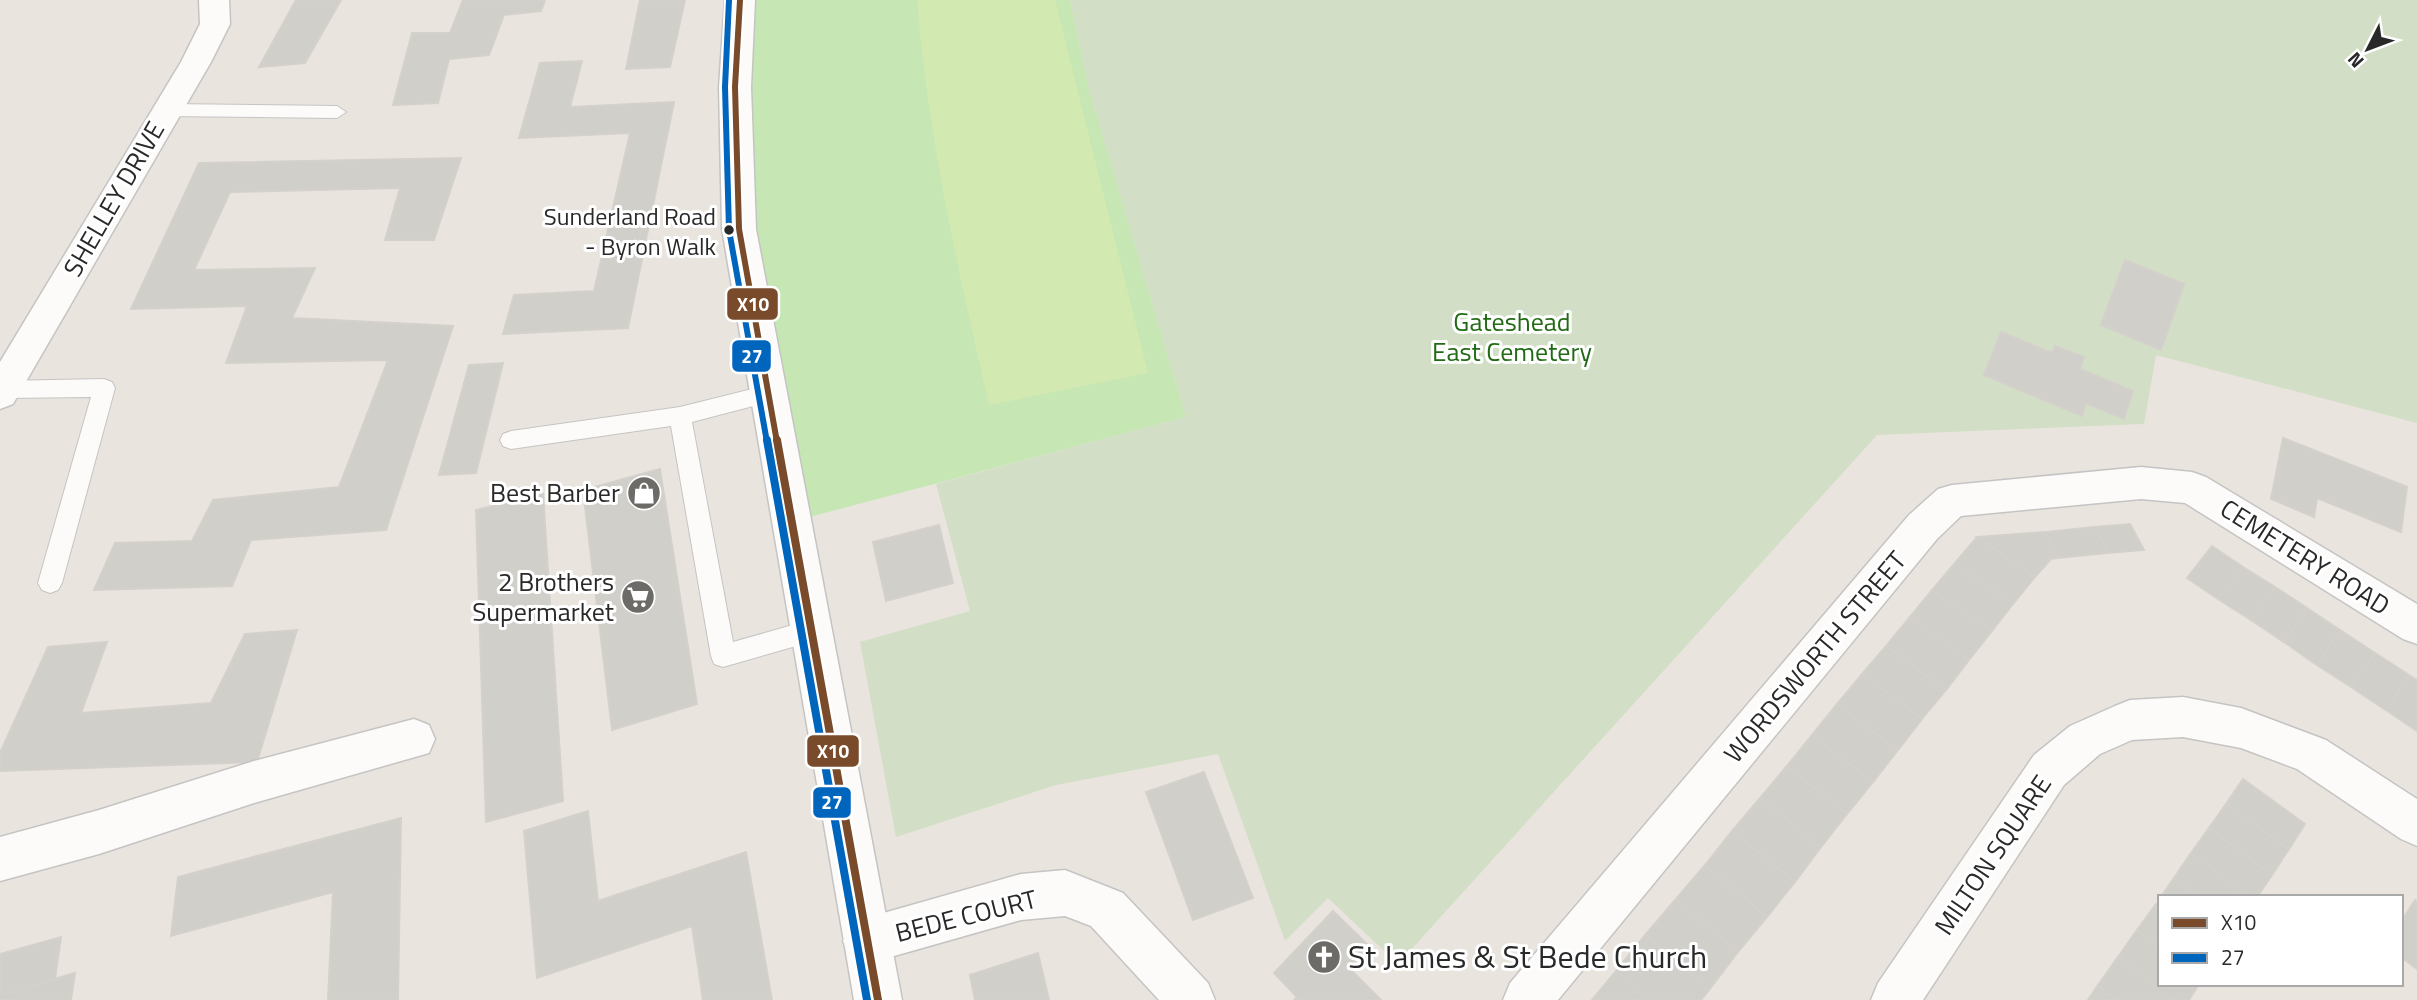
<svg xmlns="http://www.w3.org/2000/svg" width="2417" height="1000" viewBox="0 0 2417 1000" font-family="'Titillium Web',sans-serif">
	<rect width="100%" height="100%" fill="#e9e5de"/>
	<path fill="#c6e6b4" d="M746 0H1070L1089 89 1186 417 802 519 748 226Z"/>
	<path fill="#d2dec5" d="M1070 0H2417V423L2156 355 2144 424 1877 435 1398 964 1328 898 1285 941 1218 754 1056 785 896 837 860 642 970 611 936 484 1186 417 1089 89Z"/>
	<path fill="#d2eab1" d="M917 0H1055L1148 373 989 405C958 270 928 138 917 0Z"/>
	<path fill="#d1cfca" stroke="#d4d0cb" stroke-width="2" d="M296 0H341L305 63 259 67Z
		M463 0H545L541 11 504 15 489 55 449 59 438 103 393 105 412 33H450Z
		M640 0H685L670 67 626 69Z
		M582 61 570 107 674 102 628 328 503 334 514 295 594 291 630 133 519 138 540 63Z
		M461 158 434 240H385L400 188 230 192 194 270 315 268 292 318 453 326 386 530 251 540 232 586 94 590 115 543 192 541 213 500 339 487 388 360 226 363 247 306 131 309 199 163Z
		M2125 260 2184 284 2161 350 2101 325Z
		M2001 332 2052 353 2055 346 2084 357 2080 369 2133 391 2124 419 2086 403 2082 416 1984 375Z
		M503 363 476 473 439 475 469 365Z
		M2283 438 2407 487 2401 532 2317 498 2314 517 2271 499Z
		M660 469 697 704 612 730 583 490Z
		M543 494 563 801 486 822 476 510Z
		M2130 524 2144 550 2108 553 2094 527Z
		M939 525 953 583 886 601 873 542Z
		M2094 527 2108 553 2058 558 2045 532Z
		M2045 532 2058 558 2051 559 2035 577 1977 537Z
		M1977 537 2035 577 2013 604 1954 564Z
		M2212 546 2243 567 2218 599 2187 578Z
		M1954 564 2013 604 1992 631 1932 590Z
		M2243 567 2275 587 2251 620 2218 599Z
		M2275 587 2307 608 2284 642 2251 620Z
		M1932 590 1992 631 1969 660 1909 618Z
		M2307 608 2340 630 2317 665 2284 642Z
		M1909 618 1969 660 1946 690 1886 646Z
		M297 630 257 762 0 771V753L48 647 107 642 81 713 211 703 245 634Z
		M2340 630 2375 653 2351 687 2317 665Z
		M1886 646 1946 690 1922 719 1862 674Z
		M2375 653 2409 675 2386 710 2351 687Z
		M1862 674 1922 719 1898 750 1837 704Z
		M2409 675 2417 680V731L2386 710Z
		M1837 704 1898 750 1873 782 1812 735Z
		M1812 735 1873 782 1847 814 1787 766Z
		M1787 766 1847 814 1821 847 1760 798Z
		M1204 772 1253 898 1193 920 1146 792Z
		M2243 779 2305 824 2289 849 2226 804Z
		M1760 798 1821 847 1795 882 1732 831Z
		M2226 804 2289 849 2272 875 2209 828Z
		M588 811 598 901 746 852 772 1000H703L692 926 537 978 524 831Z
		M401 818 398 1000H328L333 892 171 936 178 877Z
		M2209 828 2272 875 2257 897H2250L2191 853Z
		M1732 831 1795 882 1767 917 1705 865Z
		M2191 853 2250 897H2199L2174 878Z
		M1705 865 1767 917 1738 952 1676 899Z
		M2174 878 2199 897H2161Z
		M1676 899 1738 952 1709 990 1646 934Z
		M2415 900 2417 902V969L2401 957V922Z
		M2156 904 2160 907V948L2137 930Z
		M1333 911 1369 946 1349 968 1381 1000H1294L1297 997 1274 973Z
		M2137 930 2160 948V984H2199L2189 1000H2171L2118 957Z
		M1646 934 1709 990 1701 1000H1648L1616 971Z
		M61 937 55 979 0 995V954Z
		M1038 953 1049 1000H975L970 975Z
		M2118 957 2171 1000H2117L2098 985Z
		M1616 971 1648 1000H1592Z
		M75 973 71 1000H0V995Z
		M2098 985 2117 1000H2088Z"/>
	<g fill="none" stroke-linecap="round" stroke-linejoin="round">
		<g stroke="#c5c4c4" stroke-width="2">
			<path id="lane" d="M166 104 337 106 346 112 337 118 166 116 157 110Z
				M104 379 112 382 115 388 62 583 58 590 50 593 42 590 38 583 91 397 3 398 0 397V381Z
				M768 385 776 388 779 394 776 400 692 422 733 642 810 620 819 623 822 631 819 639 810 642 723 667 714 664 711 656 671 426 511 449 503 446 500 440 503 434 511 431 680 407Z"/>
		</g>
		<g stroke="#c5c4c4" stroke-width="3">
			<path id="street" d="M199 0H229L230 24 211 62 13 404 0 409V362L181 62 200 24Z
				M2141 467 2192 472 2206 477 2417 604V644L2403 639 2185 503 2141 499 1961 516 1937 539 1558 1000H1503L1510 983 1909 515 1938 489 1952 485Z
				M2183 697 2241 708 2326 740 2417 799V846L2401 839 2297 769 2241 748 2183 737 2132 740 2100 754 2064 785 1923 1000H1871L1878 983 2034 755 2070 726 2115 706 2130 700Z
				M414 719 429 725 435 739 429 753 254 803 99 854 0 881V837L99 810 254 761Z
				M1065 870 1123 893 1208 983 1215 1000H1159L1091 926 1065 916 1021 920 866 964 850 957 843 941 850 925 866 918 1021 874Z"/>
		</g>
		<g stroke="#c5c4c4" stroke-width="3">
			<path id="secondary" d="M725 0H755L751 87 756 229 902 1000H854L722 229 719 87Z"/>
		</g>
		<use href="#lane" fill="#fcfbfa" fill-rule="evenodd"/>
		<use href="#street" fill="#fcfbfa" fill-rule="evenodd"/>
		<use href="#secondary" fill="#fcfbfa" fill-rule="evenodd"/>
		<g stroke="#fff" stroke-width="10">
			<path id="bus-1-far1" d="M740 0 735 87 739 229 777 442"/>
		</g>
		<g stroke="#fff" stroke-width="13">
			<path id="bus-1" d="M777 440 878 1000"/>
		</g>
		<g stroke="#fff" stroke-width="10">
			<path id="bus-2-far1" d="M729 0 725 87 729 230 767 442"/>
		</g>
		<g stroke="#fff" stroke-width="13">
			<path id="bus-2" d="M767 440 867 1000"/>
		</g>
		<use href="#bus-1-far1" stroke="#7a4b2a" stroke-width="6"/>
		<use href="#bus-1" stroke="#7a4b2a" stroke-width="8"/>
		<use href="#bus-2-far1" stroke="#0065bd" stroke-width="6"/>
		<use href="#bus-2" stroke="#0065bd" stroke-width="8"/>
	</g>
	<defs>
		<g id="shop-disc" transform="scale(1.75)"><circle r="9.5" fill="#6c6b68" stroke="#fff"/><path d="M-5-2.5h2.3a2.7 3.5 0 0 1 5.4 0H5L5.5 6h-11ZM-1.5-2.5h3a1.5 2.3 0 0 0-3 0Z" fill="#fff"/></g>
		<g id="supermarket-disc" transform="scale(1.75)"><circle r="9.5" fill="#6c6b68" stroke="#fff"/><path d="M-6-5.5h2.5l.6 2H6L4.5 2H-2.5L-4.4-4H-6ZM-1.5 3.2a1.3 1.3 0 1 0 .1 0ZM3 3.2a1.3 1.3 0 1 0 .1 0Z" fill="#fff"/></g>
		<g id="church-disc" transform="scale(1.75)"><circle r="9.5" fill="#6c6b68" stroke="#fff"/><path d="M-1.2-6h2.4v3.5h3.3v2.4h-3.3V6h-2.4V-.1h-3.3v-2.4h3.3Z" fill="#fff"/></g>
	</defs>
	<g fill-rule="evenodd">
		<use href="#shop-disc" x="644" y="493"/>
		<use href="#supermarket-disc" x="638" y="597"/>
		<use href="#church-disc" x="1324" y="957"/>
	</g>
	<circle fill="#292929" stroke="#fff" stroke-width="2.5" cx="729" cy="230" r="6"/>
	<g text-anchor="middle" stroke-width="6" stroke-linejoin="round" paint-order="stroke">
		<g font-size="24" fill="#292929" stroke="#fff" text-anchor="end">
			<text x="716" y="225">Sunderland Road<tspan x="716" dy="30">- Byron Walk</tspan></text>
		</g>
		<g font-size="26" fill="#292929" stroke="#fff">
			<text transform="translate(114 199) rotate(-60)" y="9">SHELLEY DRIVE</text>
			<text transform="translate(2305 557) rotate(32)" y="9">CEMETERY ROAD</text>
			<text transform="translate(1815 657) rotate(-50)" y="9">WORDSWORTH STREET</text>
			<text transform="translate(1993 855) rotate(-56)" y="9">MILTON SQUARE</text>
			<text transform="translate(966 916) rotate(-14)" y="9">BEDE COURT</text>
		</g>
		<g font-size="26" fill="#216b15" stroke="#fff">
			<text x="1512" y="331">Gateshead<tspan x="1512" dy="30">East Cemetery</tspan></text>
		</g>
		<g font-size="26" fill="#292929" stroke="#fff" text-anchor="end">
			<text x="620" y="502">Best Barber</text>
			<text x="614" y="591">2 Brothers<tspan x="614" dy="30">Supermarket</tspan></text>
		</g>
		<g font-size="32" fill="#292929" stroke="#fff" text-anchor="start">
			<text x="1348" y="968">St James &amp; St Bede Church</text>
		</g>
	</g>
	<g stroke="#fff" stroke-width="2.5">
		<rect x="726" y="287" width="53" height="34" rx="7" fill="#7a4b2a"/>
		<rect x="731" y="339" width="41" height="34" rx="7" fill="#0065bd"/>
		<rect x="806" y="734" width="54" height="34" rx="7" fill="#7a4b2a"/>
		<rect x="812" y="786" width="40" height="33" rx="7" fill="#0065bd"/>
	</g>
	<g font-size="19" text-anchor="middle" font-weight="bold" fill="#fff">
		<text x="753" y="311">X10</text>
		<text x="752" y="363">27</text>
		<text x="833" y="758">X10</text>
		<text x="832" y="809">27</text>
	</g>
	<rect x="2158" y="895" width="245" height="91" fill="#ffffff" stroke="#a9a9a9" stroke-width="2"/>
	<rect x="2172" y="918" width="35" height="10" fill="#7a4b2a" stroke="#a9a9a9" stroke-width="2"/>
	<text x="2221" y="930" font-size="21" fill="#292929">X10</text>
	<rect x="2172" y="953" width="35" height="10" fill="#0065bd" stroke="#a9a9a9" stroke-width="2"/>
	<text x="2221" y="965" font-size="21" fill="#292929">27</text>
	<g transform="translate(2368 49) rotate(228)" stroke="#ffffff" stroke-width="5" paint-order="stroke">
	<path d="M0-5L12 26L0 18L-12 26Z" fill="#292929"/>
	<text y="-10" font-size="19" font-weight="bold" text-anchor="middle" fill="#292929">N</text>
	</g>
</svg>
